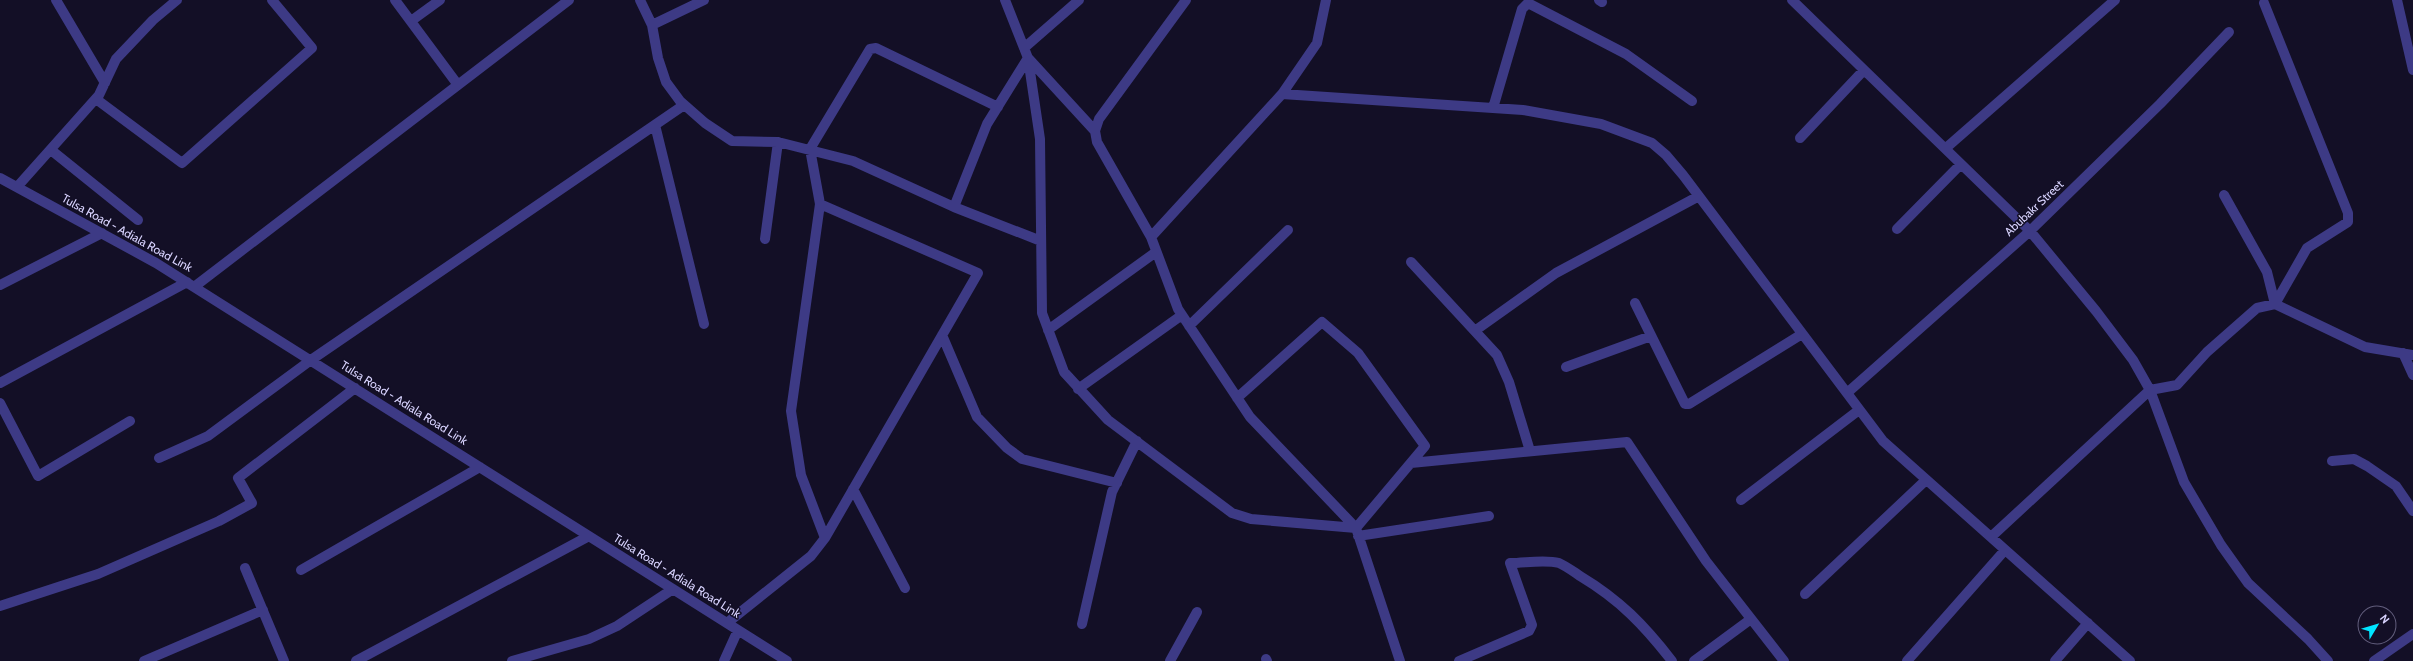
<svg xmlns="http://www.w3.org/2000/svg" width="2413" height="661" viewBox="0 0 2413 661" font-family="Cabin,sans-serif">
	<rect width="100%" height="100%" fill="#130f26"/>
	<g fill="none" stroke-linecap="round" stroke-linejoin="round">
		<path stroke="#3d3a85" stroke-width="10" d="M56 0 105 83
			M395 0 458 85
			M640 0 652 25 658 58 666 82 680 101 705 123 732 141 778 142 853 161 954 207 1041 241
			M1005 0 1028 58 1040 139 1042 313 1064 372 1108 420 1232 513 1251 519 1356 528
			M1186 0 1099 119 1095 131 1097 142 1151 237 1178 309 1250 417 1356 528
			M1599 0 1602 2
			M1792 0 2030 231 2096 311 2133 360 2150 390 2184 482 2221 545 2248 583 2308 639 2328 661
			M2397 0 2413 70
			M2264 3 2348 213V222L2307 248 2275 304
			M411 21 440 0
			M652 25 704 0
			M1024 48 1079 0
			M1282 94 1523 110 1601 124 1652 143 1666 155 1683 175 1883 441 2130 661
			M96 99 182 163 312 48 272 0
			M1493 108 1522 9 1528 3 1626 54 1692 101
			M655 125 704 324
			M1800 138 1864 70
			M1946 148 2115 0
			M51 150 138 220
			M0 178 156 263 787 661
			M17 187 99 95 116 59 153 20 177 0
			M2224 195 2267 272 2275 304
			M954 207 987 124 1028 58 1095 131
			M1897 229 1961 164
			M1151 237 1282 94 1317 43 1326 0
			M765 239 778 142
			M1411 262 1497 355 1509 382 1530 451
			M0 285 102 233
			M194 287 569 0
			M1635 303 1685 404H1689L1802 334
			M1189 326 1288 230
			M1048 330 1156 252
			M1476 330 1556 273 1699 196
			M942 335 977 417 1007 448 1022 459 1117 483
			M2403 353 2413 375
			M1566 367 1651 336
			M0 383 187 282
			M1078 389 1182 315
			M1847 393 2030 231 2160 104 2229 32
			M1237 398 1322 322 1358 353 1425 446 1356 528 1400 661
			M0 403 38 476 130 421
			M159 458 208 436 311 360 684 105
			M2332 461 2354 459 2367 466 2396 486 2413 511
			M1411 463 1627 442 1706 561 1784 661
			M853 489 905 588
			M1741 500 1859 410
			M1358 536 1489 516
			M1991 537 2150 390 2177 385 2207 352 2257 308 2275 304 2365 347 2413 355
			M825 538 801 475 791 411 820 204 810 149 870 49 876 48 998 107
			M245 568 284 661
			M301 570 480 467
			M1805 594 1926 480
			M0 606 98 574 219 521 252 503 238 478 355 388
			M727 623 811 556 825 538 978 273 820 204
			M1082 624 1112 492 1137 441
			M1266 659 1267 661
			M144 661 263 610
			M356 661 589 536
			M512 661 589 639 617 626 673 589
			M724 661 738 630
			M1170 661 1197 612
			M1459 661 1529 631 1532 625 1510 563C1525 563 1545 559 1559 563 1566 566 1574 572 1580 576 1620 600 1644 625 1672 661
			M1694 661 1751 619
			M1907 661 2005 550
			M2055 661 2088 623
			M2374 661 2413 634"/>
	</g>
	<g text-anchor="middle" stroke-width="3" stroke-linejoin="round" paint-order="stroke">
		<g font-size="12" fill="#d9d4ff" stroke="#130f26">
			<text transform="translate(2034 208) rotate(-43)" y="4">Abubakr Street</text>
			<text transform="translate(127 233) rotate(29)" y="4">Tulsa Road - Adiala Road Link</text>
			<text transform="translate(404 403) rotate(32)" y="4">Tulsa Road - Adiala Road Link</text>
			<text transform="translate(677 576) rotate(32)" y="4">Tulsa Road - Adiala Road Link</text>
		</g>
	</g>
	<g transform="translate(2377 625) rotate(52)"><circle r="19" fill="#130f26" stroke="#625e7d"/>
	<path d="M0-3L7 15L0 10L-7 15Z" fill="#00e5ff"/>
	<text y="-6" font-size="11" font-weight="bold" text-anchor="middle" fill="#d9d4ff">N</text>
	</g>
</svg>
